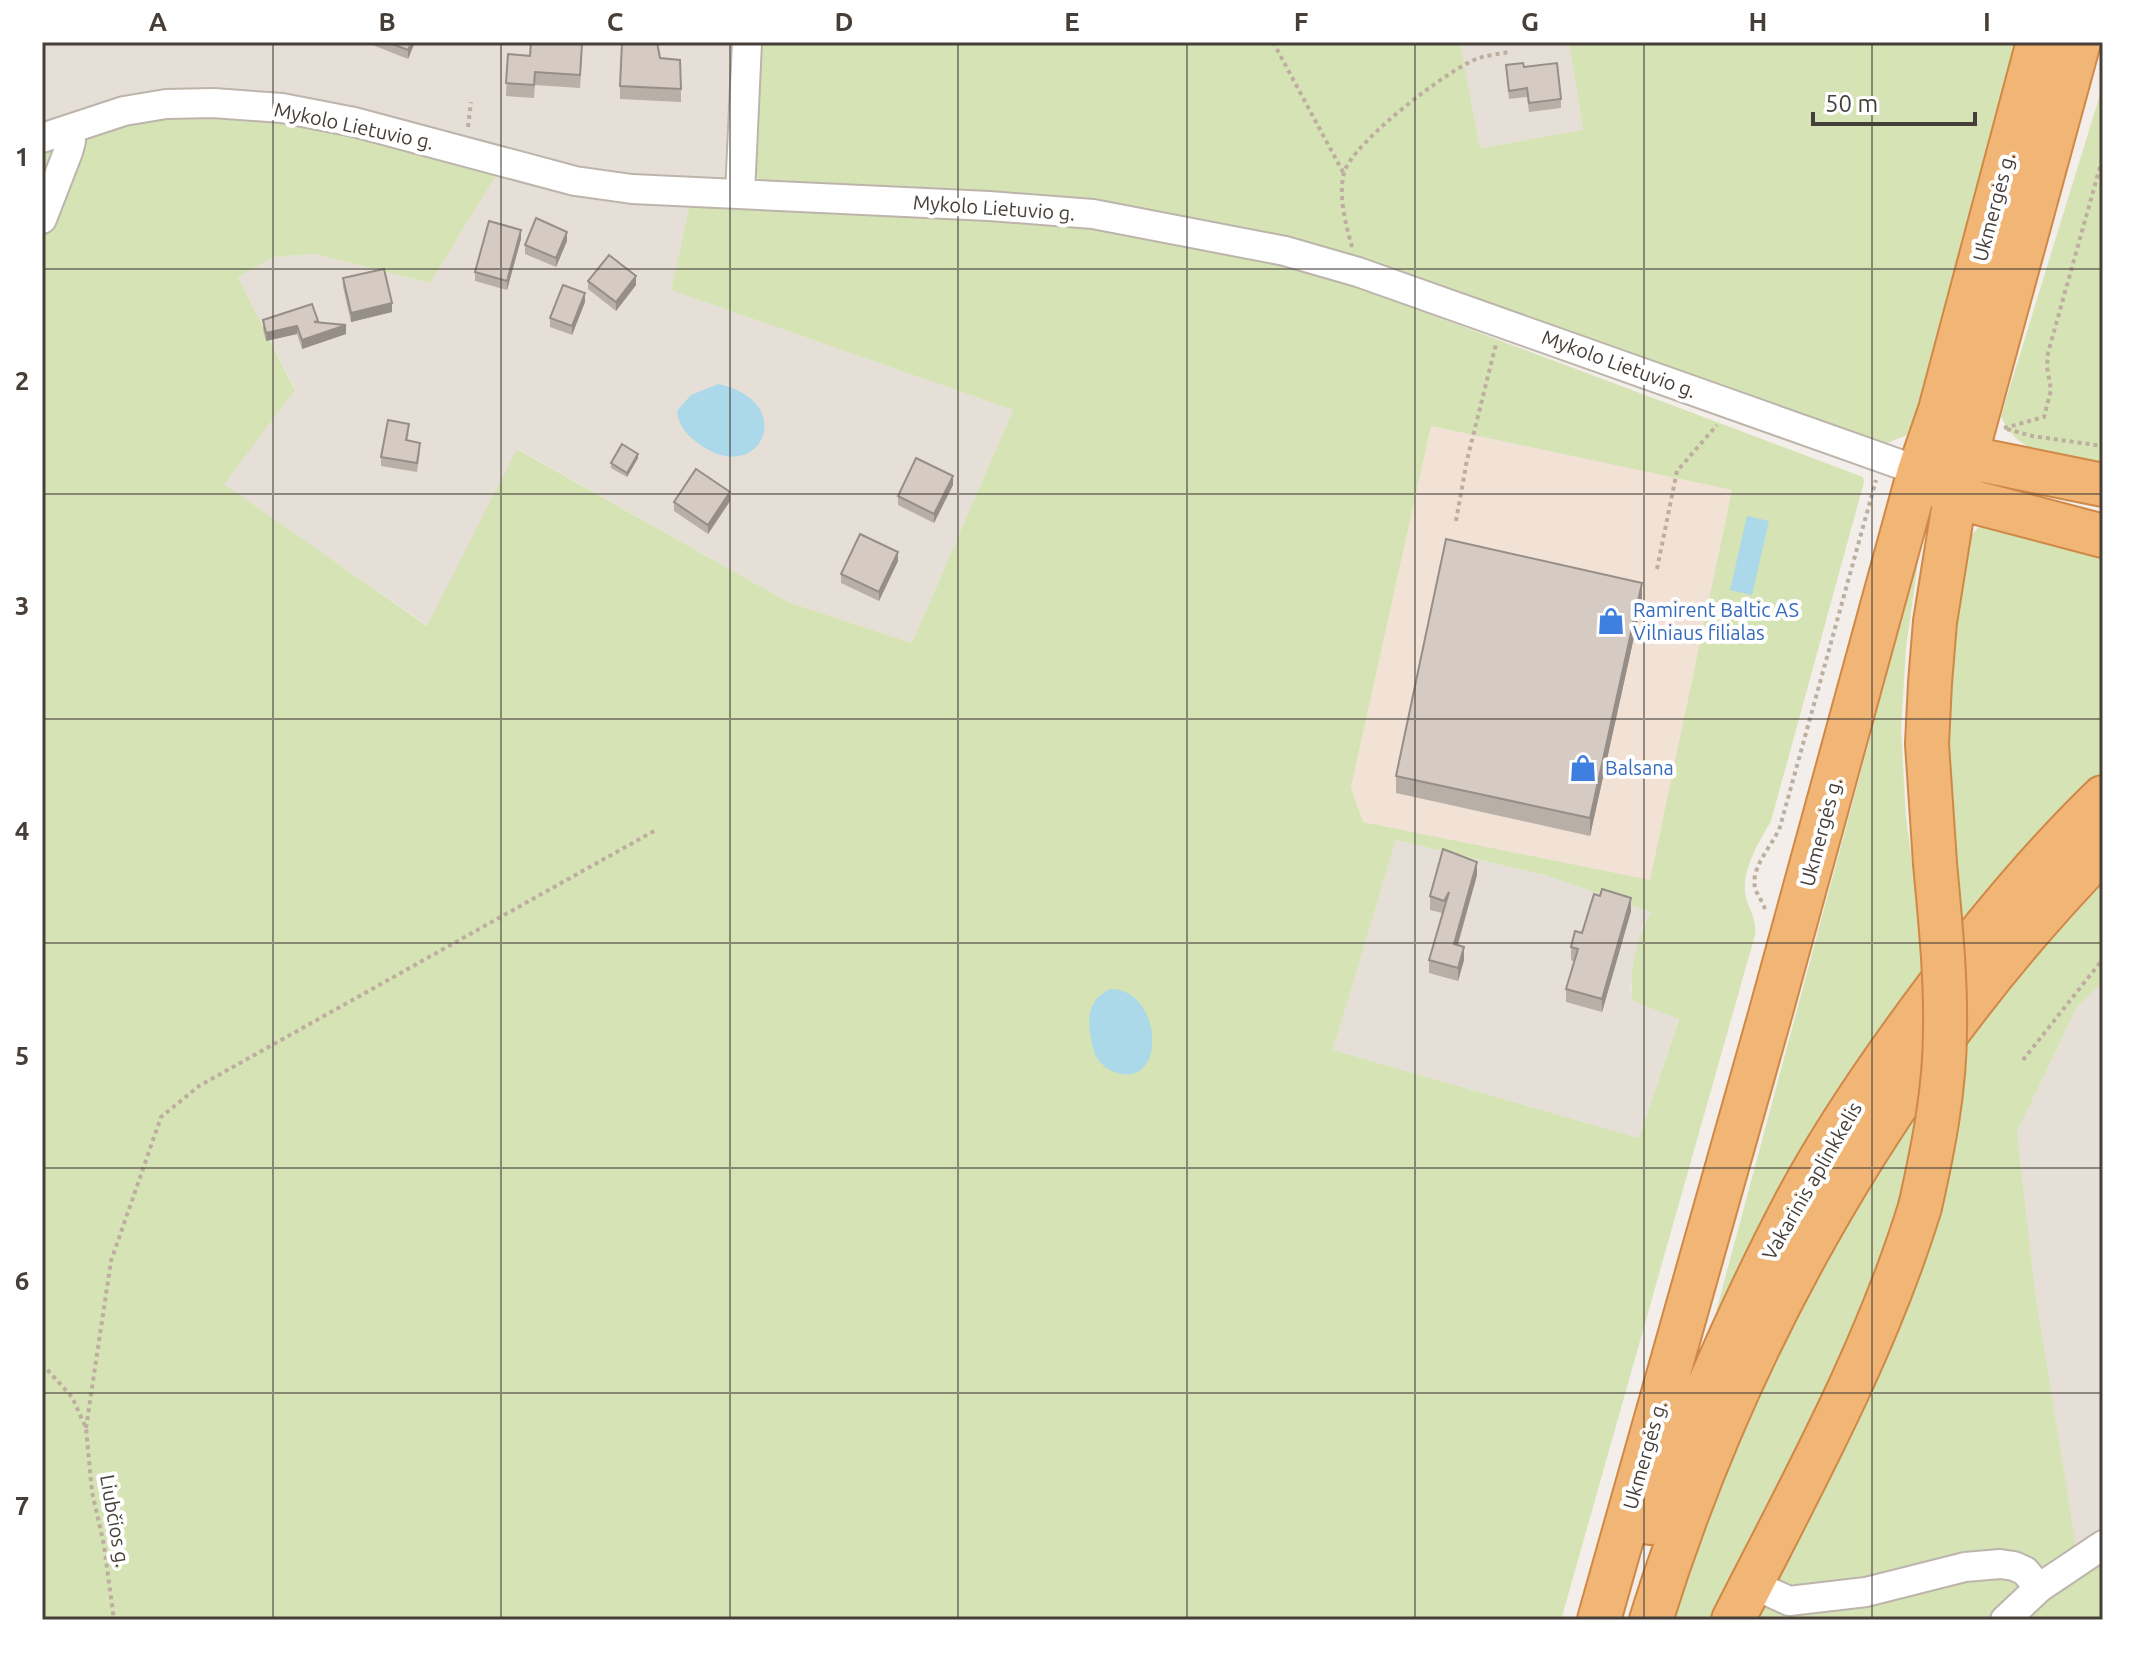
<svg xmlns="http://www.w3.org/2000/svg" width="2145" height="1662" viewBox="0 0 2145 1662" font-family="Ubuntu,sans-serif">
	<rect width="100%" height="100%" fill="#f3eee9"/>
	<path fill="#e6dfd7" d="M42 42H753L729 178 724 182 580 170 427 127 305 98 151 91 42 122Z
		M1460 42H1569L1583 130 1480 148Z
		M497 174 690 203 671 290 1013 410 912 643 788 602 518 449 428 626 223 484 295 389 238 277 274 257 315 254 430 283Z
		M1396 840 1548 876 1651 912 1643 926 1630 988 1633 1001 1679 1018 1639 1138 1333 1050Z
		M2103 982V1544L2077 1553 2035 1290 2017 1132 2077 1007Z"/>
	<path fill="#f2e2d6" d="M1431 426 1732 490 1650 881 1363 822 1351 786Z"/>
	<path fill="#d5e3b5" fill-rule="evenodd" d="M753 42H1460L1480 148 1583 130 1569 42H2019L1916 425 1905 436 1887 443 1265 233 1167 214 1012 196 761 181 753 174Z
		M2103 85V465C2064 457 2018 458 2001 416Z
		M162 114H247L357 135 497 174 430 283 315 254 274 257 238 277 295 390 224 484 427 626 517 449 788 602 912 643 1013 410 671 290 690 203 1101 226 1278 260 1347 283 1863 477 1864 482 1771 821C1759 842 1743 867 1745 892 1747 909 1757 916 1755 935L1561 1620H42V148ZM1431 426 1732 490 1650 880 1363 822 1351 787ZM1396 840 1548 876 1651 912C1638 933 1627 977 1633 1001L1679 1019 1639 1138 1333 1050Z
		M1981 525 2103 553V770L1962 923 1947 804V666L1967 539Z
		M1919 555 1906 647 1901 730 1906 818 1927 972 1716 1312Z
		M2103 878V982L2077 1007 2017 1132 2035 1290 2077 1552 2103 1544V1620H1755L1885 1364 1924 1264 1953 1151 1964 1044 2076 906Z
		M1922 1104 1904 1203 1874 1291 1714 1620H1672L1734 1437 1829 1244Z"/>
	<path fill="#abd9ea" d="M718 384C800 402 760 486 702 446 688 436 679 428 677 411L691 395Z
		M1747 516 1769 521 1752 595 1730 590Z
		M1110 989C1164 988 1168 1095 1112 1071 1103 1067 1095 1058 1093 1048 1087 1024 1085 1001 1110 989Z"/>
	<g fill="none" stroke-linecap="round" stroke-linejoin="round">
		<g stroke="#bdb4ac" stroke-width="32">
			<path id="minor" d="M42 138 124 111 166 104 213 103 282 108 354 122 575 181 632 189 989 206 1093 214 1285 251 1358 272 1919 471
				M740 194 747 42
				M42 219 68 152 71 141 67 131
				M1752 1584 1789 1601 1866 1592 1965 1567 2000 1564 2014 1566 2025 1571 2039 1588
				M2005 1620 2039 1588 2103 1545"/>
		</g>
		<g stroke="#cf8846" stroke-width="46">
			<path id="highway" d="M1940 465 1965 457 2103 485
				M1934 482 1955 497 2103 536
				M1935 863 1927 744 1930 683 1935 622 1955 497 2079 42
				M1650 1523C1696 1414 1741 1306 1796 1202 1836 1127 1885 1057 1936 989 1988 922 2042 856 2103 797
				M1599 1620 1770 1015 1919 471 1940 410 2038 42
				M1651 1620C1740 1334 1894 1065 2103 850
				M1733 1620C1802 1484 1875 1353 1920 1207"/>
		</g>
		<path stroke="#beae9f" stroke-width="4" stroke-dasharray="4 4" stroke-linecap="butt" d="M1273 42 1344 174
			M468 127 471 102
			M1352 247C1346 225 1338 196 1344 173 1351 144 1449 68 1479 58 1488 55 1499 54 1509 52
			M2004 428 2044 417 2051 390 2047 367 2048 353 2103 156
			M2007 429 2032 436 2103 446
			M1456 521 1467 460 1496 344
			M1657 569 1677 471 1717 425
			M1765 909C1763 903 1759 897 1756 891 1748 869 1772 847 1780 827L1876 480
			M2023 1060 2103 959
			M42 1364 72 1397 86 1428 92 1492 104 1545 114 1620
			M86 1428 111 1261 161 1117 199 1086 654 831"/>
		<use href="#minor" stroke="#fff" stroke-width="28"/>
		<use href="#highway" stroke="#f1b576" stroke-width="42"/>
		<g stroke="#cf8846" stroke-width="46" stroke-linecap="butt">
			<path id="highway-bridge" d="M1920 1207C1933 1149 1945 1090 1945 1030 1946 974 1940 919 1935 863"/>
		</g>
		<use href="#highway-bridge" stroke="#f1b576" stroke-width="42"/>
	</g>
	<path fill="#b8afa7" d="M365 42H415L408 59Z
		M508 54 582 57 580 88 535 85 534 98 506 96Z
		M660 58 681 89V102L620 99V86Z
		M1506 65 1524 67 1561 99V108L1529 112 1527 97 1509 99Z
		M521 239 507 290 475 281V272Z
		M567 241 556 267 525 254V245Z
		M343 278 392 312 351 322 343 287Z
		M588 281 636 285 616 311 588 289Z
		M585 302 572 335 550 327V318Z
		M263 320 318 322 346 334 302 349 297 334 266 341 263 329Z
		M409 433 407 441 420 452 417 472 381 466V457Z
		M638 458 627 477 611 468V463Z
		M953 485 934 523 898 505V496Z
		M730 501 708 534 674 511V502Z
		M898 561 879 601 841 583V574Z
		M1642 601 1590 836 1396 793V776Z
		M1477 875 1458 945 1464 960 1458 981 1429 973V960L1442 913 1430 910V896Z
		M1631 911 1602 1012 1566 1002V989L1574 962 1571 960V947L1582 933Z"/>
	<path fill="#968e88" d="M412 42H415L408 59V50Z
		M521 230V239L507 290V281Z
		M567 232V241L556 267V258Z
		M636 276V285L616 311V302Z
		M585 293V302L572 335V326Z
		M392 303V312L351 322V313Z
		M346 325V334L302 349V340Z
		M297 326V334L266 341V333Z
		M638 454V458L627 477V473Z
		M953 476V485L934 523V514Z
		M730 492V501L708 534V525Z
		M898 552V561L879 601V592Z
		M1642 583V601L1590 836V818Z
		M1477 862V875L1454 957V944Z
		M1631 898V911L1602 1012V999Z
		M1464 947V960L1458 981V968Z"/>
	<path fill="#d6cbc2" stroke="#968e88" stroke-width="2" d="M387 42H412L408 50Z
		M531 42 582 44 580 75 535 72 534 85 506 83 508 54 530 56Z
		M622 42H657L660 58 680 60 681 89 620 86Z
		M1523 63 1524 67 1557 63 1561 99 1529 103 1527 88 1509 91 1506 65Z
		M536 218 567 232 556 258 525 245Z
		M489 221 521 230 507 281 475 272Z
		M609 255 636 276 616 302 588 281Z
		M384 269 392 303 351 313 343 278Z
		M563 285 585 293 572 326 550 318Z
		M312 304 318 321 314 322 346 325 302 340 297 326 266 333 263 320Z
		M388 420 409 424 406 440 420 443 417 463 381 457Z
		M622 444 638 454 627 473 611 463Z
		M916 458 953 476 934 514 898 496Z
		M696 469 730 492 708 525 674 502Z
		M860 534 898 552 879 592 841 574Z
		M1446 539 1642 583 1590 818 1396 776Z
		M1443 849 1477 862 1454 944 1464 947 1458 968 1429 960 1449 892 1444 901 1430 896Z
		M1602 889 1631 898 1602 999 1566 989 1578 949 1571 947 1575 931 1582 933 1594 894 1600 896Z"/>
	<path fill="none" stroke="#463e38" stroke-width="2" stroke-opacity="0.55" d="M273 42V1620M501 42V1620M730 42V1620M958 42V1620M1187 42V1620M1415 42V1620M1644 42V1620M1872 42V1620M42 269H2103M42 494H2103M42 719H2103M42 943H2103M42 1168H2103M42 1393H2103"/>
	<defs>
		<g id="shop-bare" transform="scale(2.16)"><path d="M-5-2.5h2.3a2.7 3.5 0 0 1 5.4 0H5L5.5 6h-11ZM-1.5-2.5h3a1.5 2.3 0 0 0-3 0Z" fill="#3f7fe0" stroke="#fff" stroke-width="2.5" paint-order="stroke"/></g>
	</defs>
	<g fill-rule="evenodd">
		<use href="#shop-bare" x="1611" y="621"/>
		<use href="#shop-bare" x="1583" y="768"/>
	</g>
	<g text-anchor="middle" stroke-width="8" stroke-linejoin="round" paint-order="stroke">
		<g font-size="20" fill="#463e38" stroke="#fff">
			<text transform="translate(354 126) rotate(12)" y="7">Mykolo Lietuvio g.</text>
			<text transform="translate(1994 207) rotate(-75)" y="7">Ukmergės g.</text>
			<text transform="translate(994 208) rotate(4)" y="7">Mykolo Lietuvio g.</text>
			<text transform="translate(1619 364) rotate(20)" y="7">Mykolo Lietuvio g.</text>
			<text transform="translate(1821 832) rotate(-75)" y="7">Ukmergės g.</text>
			<text transform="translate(1812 1181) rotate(-60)" y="7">Vakarinis aplinkkelis</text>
			<text transform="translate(1645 1455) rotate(-74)" y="7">Ukmergės g.</text>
			<text transform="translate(115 1521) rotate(80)" y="7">Liubčios g.</text>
		</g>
		<g font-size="20" fill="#366cbe" stroke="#fff" text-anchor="start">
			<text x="1633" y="617">Ramirent Baltic AS<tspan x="1633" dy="23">Vilniaus filialas</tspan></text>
			<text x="1605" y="775">Balsana</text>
		</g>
	</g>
	<rect width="2145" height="1662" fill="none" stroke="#ffffff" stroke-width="88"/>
	<path d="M1813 112v12h162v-12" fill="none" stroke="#463e38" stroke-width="4"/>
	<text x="1825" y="112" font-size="24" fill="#463e38" stroke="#ffffff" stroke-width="6" paint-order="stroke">50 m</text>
	<rect x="44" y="44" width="2057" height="1574" fill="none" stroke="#463e38" stroke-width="3"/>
	<g font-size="26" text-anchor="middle" font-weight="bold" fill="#463e38">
		<text x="158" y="31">A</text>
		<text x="387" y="31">B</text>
		<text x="615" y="31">C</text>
		<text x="844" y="31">D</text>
		<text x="1072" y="31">E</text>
		<text x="1301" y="31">F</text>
		<text x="1530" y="31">G</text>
		<text x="1758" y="31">H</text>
		<text x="1987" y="31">I</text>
		<text x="22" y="166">1</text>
		<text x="22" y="390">2</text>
		<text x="22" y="615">3</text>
		<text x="22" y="840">4</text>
		<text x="22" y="1065">5</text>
		<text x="22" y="1290">6</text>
		<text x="22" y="1515">7</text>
	</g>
</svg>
